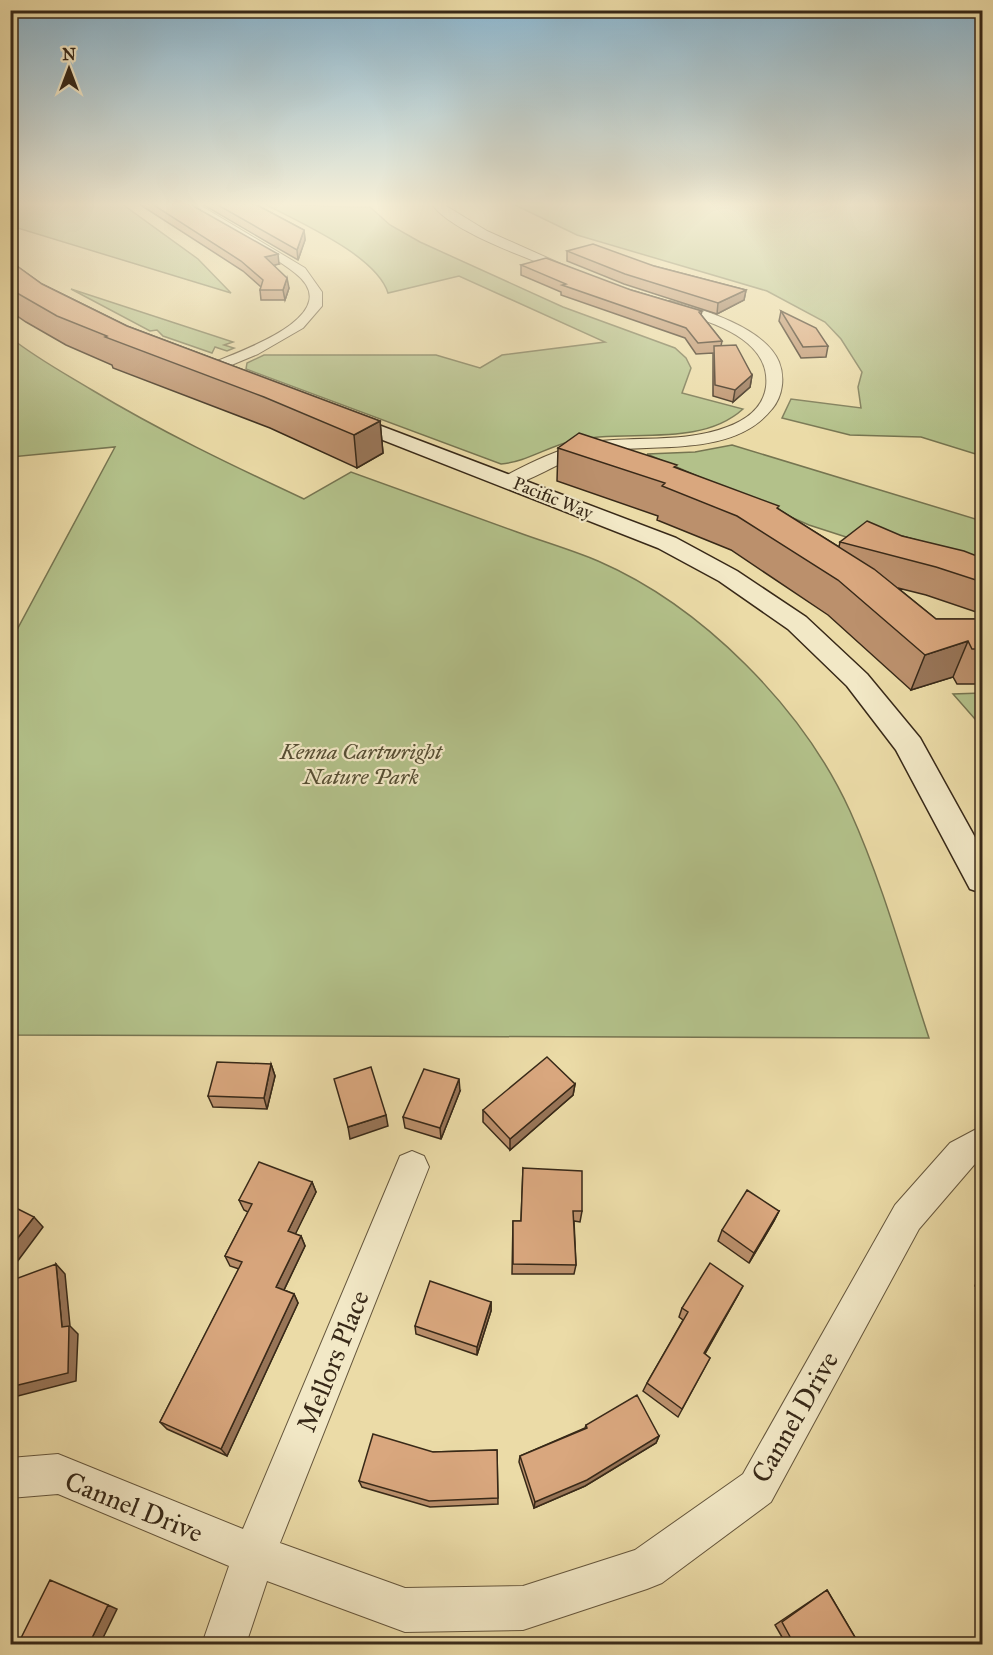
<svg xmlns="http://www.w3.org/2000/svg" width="993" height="1655" viewBox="0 0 993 1655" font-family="'IM FELL Great Primer',serif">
	<rect width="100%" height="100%" fill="#ebdba7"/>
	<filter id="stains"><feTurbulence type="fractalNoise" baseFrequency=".00333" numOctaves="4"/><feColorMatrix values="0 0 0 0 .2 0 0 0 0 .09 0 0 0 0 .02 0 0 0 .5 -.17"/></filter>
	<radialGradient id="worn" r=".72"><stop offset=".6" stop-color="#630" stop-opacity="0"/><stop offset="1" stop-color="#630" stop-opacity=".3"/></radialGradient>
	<path fill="#b3c18a" stroke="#767551" stroke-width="1.5" d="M10 204H122L198 259 231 293 11 226Z
		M265 204C300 204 335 208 370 207L390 225 420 242 563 307 675 348 686 358 691 368 682 393 743 409C700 448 628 429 575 440 549 446 526 462 501 464L246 369 247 363 264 355H436L480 368 502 355 605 342 459 276 388 293C376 255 300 223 265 204Z
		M513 204H982V456L921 437 850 435 782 418 791 399 861 408 858 387 862 372 841 339 825 322 767 291 577 235Z
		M71 289 233 342 224 345 234 348 227 351 215 347 212 353 163 336 157 330 150 331Z
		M11 338C36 358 64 373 92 390 160 431 231 465 304 499L351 472C406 492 461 512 517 532 544 542 572 550 598 561 702 606 803 708 850 811 883 884 904 962 929 1038L11 1035V641L115 447 11 457Z
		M732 445 982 521V581L809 525 647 454 695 452Z
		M982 693V727L953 694Z"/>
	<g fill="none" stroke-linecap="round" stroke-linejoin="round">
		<g stroke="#65563c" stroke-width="2">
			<path id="street" d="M186 204H198L305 268 322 292V306L303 328 258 354 217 371H207L205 368 207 365C235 353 350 316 295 273 274 256 247 243 224 229 212 222 193 214 186 204Z
				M432 204H443L487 231 579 272 577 275H569C535 260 451 233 432 204Z
				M670 301C703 309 765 328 779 362 785 377 783 396 772 409 730 462 641 440 583 454 562 460 520 489 503 485L500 481 503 477C530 463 557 449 587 443 633 435 683 444 727 427 746 420 763 408 766 387 772 336 704 320 665 308V302Z
				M982 1126V1159L974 1165 919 1229 771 1502 662 1583 647 1589 523 1630 405 1632 267 1581 246 1644H202L229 1566 58 1494 10 1498V1458L58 1454 243 1529 400 1156 412 1151 424 1156 429 1167 280 1543 405 1588 523 1586 635 1550 743 1474 895 1205 950 1143Z"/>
		</g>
		<g stroke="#382918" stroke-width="3">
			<path id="secondary" d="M339 410 676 538 737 571 806 617 867 674 920 738 982 850V893L970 889 896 750 847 686 788 629 719 581 658 548 332 420 329 416 332 412Z"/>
		</g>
		<use href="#street" fill="#f2e8c6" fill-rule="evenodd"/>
		<use href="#secondary" fill="#f2e8c6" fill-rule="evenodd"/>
	</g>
	<path fill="#bb906c" stroke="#382918" stroke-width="1.5" d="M139 204H191L279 264 274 265 289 288 285 300H261L260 290 261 287 243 271Z
		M202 204H255L304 230 305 240 298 260Z
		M567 251 654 266 746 290 744 300 717 314 624 284 567 261Z
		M10 261 42 284 127 326 380 421 383 453 357 468 270 428 113 368 112 365 66 345 26 322 10 311Z
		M521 265 631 290 702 311 701 315 722 341 721 346 752 375 750 387 733 402 713 396V353L696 354 685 338 561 295V292L521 275Z
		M781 311 828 346 826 357 801 358 779 321Z
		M558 448 677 468 778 509 839 547 840 542 902 536 982 558V614L926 595 898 588 936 619H982V684H957L953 677 911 690 828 615 731 550 657 520 658 516 557 481Z
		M271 1064 275 1076 267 1109 213 1107 208 1096Z
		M575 1084 573 1095 510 1150 483 1122V1110Z
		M460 1091 441 1139 405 1128 403 1117Z
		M523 1168 582 1211 580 1222 574 1221 576 1265 574 1274H512L513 1221H521Z
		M312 1182 316 1192 295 1234 301 1236 305 1246 284 1290 294 1294 298 1303 227 1456 167 1429 160 1422 239 1269 230 1266 225 1256 248 1212 244 1210 239 1200Z
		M779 1211 774 1221 749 1263 718 1241 722 1230Z
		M982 1266V1291L975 1286Z
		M738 1295 705 1354 710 1358 678 1417 643 1391 647 1383 683 1320 679 1317 682 1308Z
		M491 1302V1311L477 1355 416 1334 415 1326Z
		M586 1425 659 1436 656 1443 585 1486 534 1508 519 1462 520 1456 585 1428Z
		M497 1450 498 1504 430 1507 362 1487 359 1481 433 1452Z
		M827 1590 859 1644H786L775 1625Z"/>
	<path fill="#987558" stroke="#382918" stroke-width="1.5" d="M304 230 305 240 298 260 297 250Z
		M278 254 279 264 267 267 265 257Z
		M287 278 289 288 285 300 283 290Z
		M746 290 744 300 717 314 718 303Z
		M752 375 750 387 733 402 735 390Z
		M380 421 383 453 357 468 354 435Z
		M968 641 953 677 911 690 925 655Z
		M271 1064 275 1076 267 1109 264 1098Z
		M459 1079 460 1091 441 1139 440 1128Z
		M575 1084 573 1095 510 1150V1139Z
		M386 1115 388 1126 350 1139 348 1127Z
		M312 1182 316 1192 292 1241 288 1231Z
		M779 1211 774 1221 749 1263 754 1253Z
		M34 1217 43 1227 14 1266 10 1262V1248Z
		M301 1236 305 1246 281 1296 276 1287Z
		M56 1264 65 1274 70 1326 78 1334 76 1381 10 1398V1387L62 1327Z
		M743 1286 738 1295 700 1362 704 1353Z
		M294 1294 298 1303 227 1456 221 1449Z
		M491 1302V1311L477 1355V1347Z
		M659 1436 656 1443 585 1486 534 1508 535 1502Z
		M108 1605 117 1609 100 1644H89Z"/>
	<path fill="#d9a77e" stroke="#382918" stroke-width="1.5" d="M152 204H191L195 207 278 254 265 257 287 278 283 290H260L263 280 241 261Z
		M216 204H255L304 230 297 250Z
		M593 244 654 266 746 290 718 303 625 274 567 251Z
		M546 258 631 290 702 311 699 312 722 341 698 343 686 328 562 285 566 284 521 265Z
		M10 261 42 284 127 326 380 421 354 435 264 397 105 337 107 336 57 316 10 289Z
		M781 311 816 328 828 346 803 347Z
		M736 345 752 375 735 390 715 385 714 346Z
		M579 433 677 465 674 467 779 506 777 508 874 569 936 619H982V649H972L968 641 925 655 838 580 737 516 662 486 665 483 558 448Z
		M867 521 902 536 964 551 982 558V582L936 567 840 542Z
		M547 1057 575 1084 510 1139 483 1110Z
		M217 1062 271 1064 264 1098 208 1096Z
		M371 1067 386 1115 348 1127 334 1079Z
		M424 1069 459 1079 440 1128 403 1117Z
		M259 1162 312 1182 288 1231 301 1236 276 1287 294 1294 221 1449 160 1422 242 1262 225 1256 252 1204 239 1200Z
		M523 1168 582 1171V1211H573L576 1265 513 1264V1221H521Z
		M747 1190 779 1211 754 1253 722 1230Z
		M10 1205 34 1217 10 1248Z
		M710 1263 743 1286 704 1353 710 1358 682 1409 647 1383 688 1312 682 1308Z
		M56 1264 62 1327 69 1326 68 1373 10 1387V1281Z
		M430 1281 491 1302 477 1347 415 1326Z
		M637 1395 659 1436 587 1480 535 1502 520 1456 587 1428 586 1425Z
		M373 1434 433 1452 497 1450 498 1498 429 1501 359 1481Z
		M50 1580 108 1605 89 1644H18Z
		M827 1590 859 1644H794L782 1622Z"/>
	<linearGradient id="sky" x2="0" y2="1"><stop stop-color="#89b6d1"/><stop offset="0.47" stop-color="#f6efd7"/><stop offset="1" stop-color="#f6efd7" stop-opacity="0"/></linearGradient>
	<rect width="993" height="435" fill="url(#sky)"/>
	<g text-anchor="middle" stroke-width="4.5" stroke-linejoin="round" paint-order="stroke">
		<g font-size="18" fill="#382918" stroke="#f2e8c6">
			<text transform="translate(553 498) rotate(22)" y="6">Pacific Way</text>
		</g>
		<g font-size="22" font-style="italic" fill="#574f34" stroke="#f2e8c6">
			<text x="361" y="759">Kenna Cartwright<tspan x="361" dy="25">Nature Park</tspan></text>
		</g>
		<g font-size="27" fill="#382918" stroke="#f2e8c6">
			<text transform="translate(333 1361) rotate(-68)" y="9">Mellors Place</text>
			<text transform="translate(795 1417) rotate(-60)" y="9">Cannel Drive</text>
			<text transform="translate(134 1507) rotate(22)" y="9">Cannel Drive</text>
		</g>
	</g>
	<rect width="993" height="1655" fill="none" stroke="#ebdba7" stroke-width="36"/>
	<rect x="12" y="12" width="969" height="1631" fill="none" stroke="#382918" stroke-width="3"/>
	<rect x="18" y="18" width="957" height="1619" fill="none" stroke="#382918" stroke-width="1.5"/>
	<g transform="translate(69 69)" stroke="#f2e8c6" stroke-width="4.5" paint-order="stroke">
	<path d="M0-4.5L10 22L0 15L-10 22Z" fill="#382918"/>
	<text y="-9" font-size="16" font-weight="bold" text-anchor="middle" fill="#382918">N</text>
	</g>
	<rect width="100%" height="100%" filter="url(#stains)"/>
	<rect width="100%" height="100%" fill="url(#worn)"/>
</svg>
